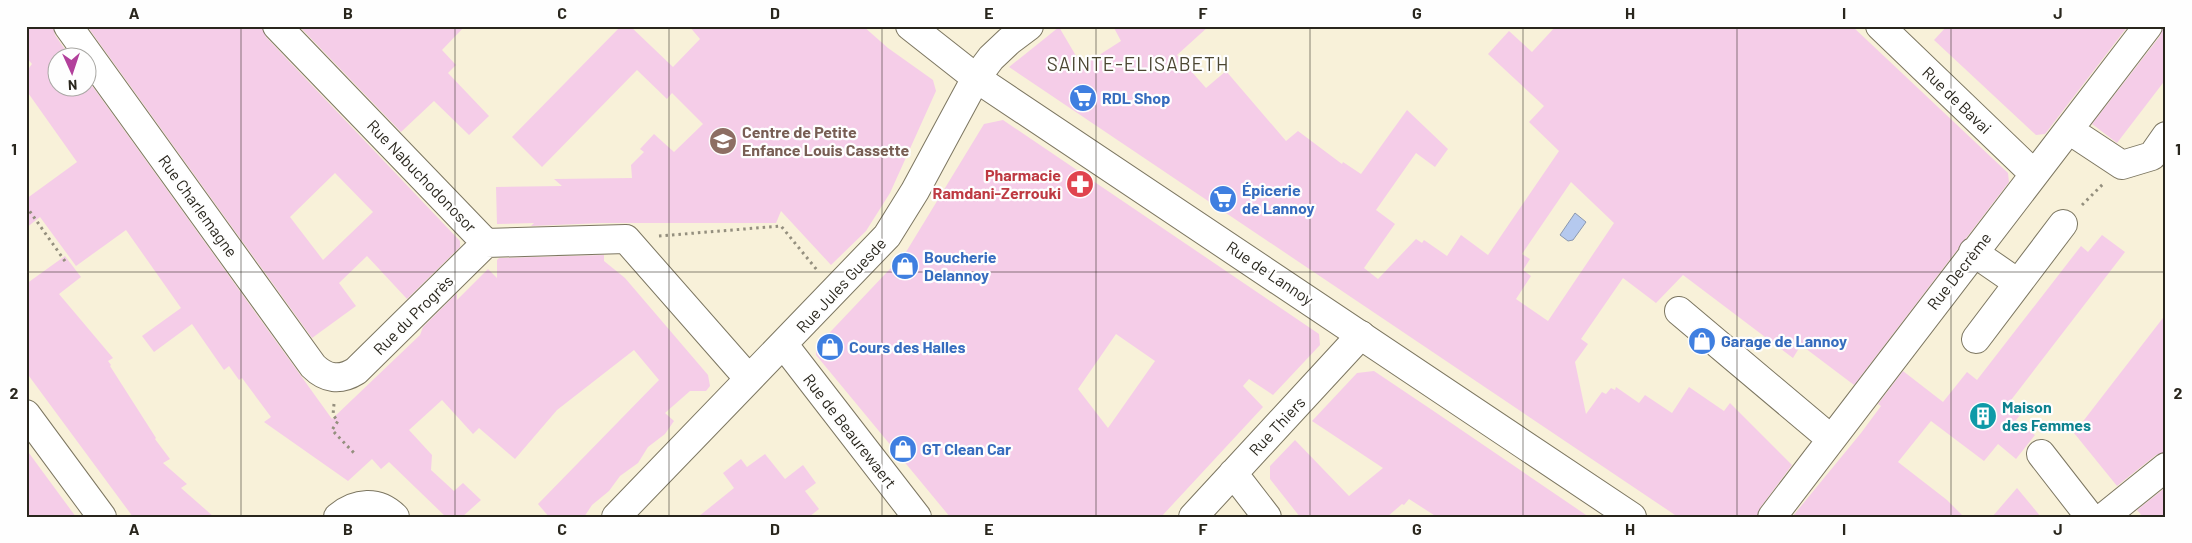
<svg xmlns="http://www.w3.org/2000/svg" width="2192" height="543" viewBox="0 0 2192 543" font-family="Barlow,sans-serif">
	<rect width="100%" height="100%" fill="#f8f1d9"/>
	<path fill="#b5c9ee" stroke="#8b98af" d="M1575 213 1586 222 1573 240 1568 241 1560 235Z"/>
	<path fill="#f5cde8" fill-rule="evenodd" d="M26 26H53L55 35 71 58H58V88H88V80L332 419 420 335 423 327 457 293V300L488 269 497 278V260L499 258 604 255V261L625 278 708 375 710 386 706 391H690L665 413 674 421 665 434 648 447 638 463 620 476 609 491 592 505 584 517H549L538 504 659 380 634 350 557 410 515 459 479 428 473 434 442 400 409 430 432 455 431 470 454 491 463 483 481 500 462 517H446L389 462 381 469 372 459 348 481 264 422 271 417 242 378 239 380 229 366 224 370 192 324 154 352 142 336 181 308 126 230 76 266 40 217 26 228V199L77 162 26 90V72L32 64 26 57Z
		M87 26H262L266 37 460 241V247L407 299 367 256 339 283 356 306 312 338ZM335 173 373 212 323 260 290 217Z
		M299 26H465L442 50 456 65 448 73 489 116 469 135 434 101 401 132Z
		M621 26H630L673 67 700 39 689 26H863L888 48 933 80 936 91 890 193 866 231 831 265 781 211 776 223H602L531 226 534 223 497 224 496 187 562 186 554 179 632 178 631 165 644 152 640 149 654 134 674 152 703 124 672 93 667 99 637 70 542 167 512 137Z
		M1113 26H1209L1177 55 1206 88 1226 71 1286 141 1298 131 1342 164 1343 162 1361 174 1407 110 1448 149 1435 167 1416 153 1376 210 1395 224 1364 268 1378 279 1416 239 1422 243 1424 240 1447 256 1461 235 1488 255 1559 151 1529 122 1544 106 1488 54 1509 31 1532 52 1556 26H1852L2008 173 2009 182 1854 385 1801 345 1793 358 1683 275 1656 303 1623 278 1581 339 1588 344 1575 362 1586 414 1602 392 1606 394 1611 388 1615 390 1616 387 1639 403 1645 395 1672 413 1689 387 1724 411 1730 403 1792 465 1760 508 1757 517H1678L1009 67 1059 27 1082 66 1121 41ZM1571 182 1614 223 1548 321 1516 299 1531 276 1523 270 1530 259 1522 254Z
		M1947 26H2128L2045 134 2036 135 1934 40Z
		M2163 26H2166V79L2117 143 2092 124 2160 36Z
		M1003 120 1319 334 1320 345 1273 395 1249 379 1243 386 1263 407 1161 517H950L816 355V347L906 252 984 124ZM1116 334 1155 361 1108 428 1078 389Z
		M2102 235 2125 252 2008 404 2021 414 2016 420 2035 435 2016 459 1998 444 1984 461 1931 421 1898 462 1947 500 1964 517H1792L1861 433 1881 406 1878 404 1903 371 1943 402 1967 372 1977 380 2081 246 2088 252Z
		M65 256 81 277 59 294 113 358 108 361 111 365 110 366 156 438 155 439 170 459 163 463 187 484 181 488 214 517H133L26 372V284Z
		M2166 314V452L2156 455 2117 486 2074 433Z
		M1374 371 1438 414 1589 517H1437L1409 499 1404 505 1402 504 1387 517H1300L1270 479V466L1295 440 1349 496 1383 468 1312 421 1357 373Z
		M26 449 76 517H26Z
		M765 454 785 479 803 465 816 483 805 491 819 509 809 517H698L734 488 723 473 741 459 747 467Z
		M2166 487V517H2143L2137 510Z
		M2017 488 2041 517H1992Z"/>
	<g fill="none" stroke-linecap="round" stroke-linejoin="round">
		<g stroke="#7c7661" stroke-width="30">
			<path id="minor" d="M68 26 313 366C326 379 340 381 356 371L486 243
				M277 26 486 243 626 239 749 379
				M1880 26 2034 174
				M2069 130 2122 165 2152 156 2166 136
				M1973 252 2018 283
				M1679 311 1831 439
				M1976 339 2063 224
				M784 345 917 517
				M26 414 102 517
				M2041 454 2090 517
				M1233 473 1267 517
				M338 517C356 502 378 500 395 517
				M616 517 887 236 915 191 976 78 991 58 1009 41 1029 26
				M1193 517 1361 335
				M1772 517 2148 26
				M2104 517 2166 467"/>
		</g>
		<g stroke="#7c7661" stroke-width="30">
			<path id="major" d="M910 26 976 78 1632 517"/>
		</g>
		<path stroke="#948f7e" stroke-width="3" stroke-dasharray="2.5 4" stroke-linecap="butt" d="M2082 205 2104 183
			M26 206 67 264
			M659 236 781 226 817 270
			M334 404 333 415 338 421 332 430 354 453"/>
		<use href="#minor" stroke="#fff" stroke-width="28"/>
		<use href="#major" stroke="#fff" stroke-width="28"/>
	</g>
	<path fill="none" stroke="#29261d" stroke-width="1" stroke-opacity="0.55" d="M241 26V517M455 26V517M669 26V517M882 26V517M1096 26V517M1310 26V517M1523 26V517M1737 26V517M1951 26V517M26 272H2166"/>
	<defs>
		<g id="supermarket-disc" transform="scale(1.4375)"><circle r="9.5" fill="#3f7fe0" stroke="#fefefe"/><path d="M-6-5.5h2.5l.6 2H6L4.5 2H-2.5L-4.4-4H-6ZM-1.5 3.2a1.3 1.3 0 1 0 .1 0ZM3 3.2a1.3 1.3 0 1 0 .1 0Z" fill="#fff"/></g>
		<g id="school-disc" transform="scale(1.4375)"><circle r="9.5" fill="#8d6e63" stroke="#fefefe"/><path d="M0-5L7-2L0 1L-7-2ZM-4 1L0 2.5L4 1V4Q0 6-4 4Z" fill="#fff"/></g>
		<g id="pharmacy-disc" transform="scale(1.4375)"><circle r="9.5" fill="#e0444e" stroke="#fefefe"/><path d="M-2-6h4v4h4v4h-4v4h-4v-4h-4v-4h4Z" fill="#fff"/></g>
		<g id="shop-disc" transform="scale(1.4375)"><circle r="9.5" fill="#3f7fe0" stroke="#fefefe"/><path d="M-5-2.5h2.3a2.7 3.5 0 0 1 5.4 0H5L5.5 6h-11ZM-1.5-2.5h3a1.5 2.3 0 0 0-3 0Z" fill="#fff"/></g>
		<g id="building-disc" transform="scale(1.4375)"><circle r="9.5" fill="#0f9aa8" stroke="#fefefe"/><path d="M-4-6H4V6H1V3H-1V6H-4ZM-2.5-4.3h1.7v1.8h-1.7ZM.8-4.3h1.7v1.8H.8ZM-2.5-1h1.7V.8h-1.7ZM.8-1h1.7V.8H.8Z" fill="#fff"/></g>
	</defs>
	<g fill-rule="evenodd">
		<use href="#supermarket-disc" x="1083" y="98"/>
		<use href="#school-disc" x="723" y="141"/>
		<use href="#pharmacy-disc" x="1080" y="184"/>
		<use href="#supermarket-disc" x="1223" y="199"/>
		<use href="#shop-disc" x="905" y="266"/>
		<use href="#shop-disc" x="1702" y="341"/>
		<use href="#shop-disc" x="830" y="347"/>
		<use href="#building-disc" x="1983" y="416"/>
		<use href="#shop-disc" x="903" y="449"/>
	</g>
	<g text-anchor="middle" stroke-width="4.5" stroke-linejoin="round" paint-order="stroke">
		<g font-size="16" font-weight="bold" fill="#366cbe" stroke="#fefefe" text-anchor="start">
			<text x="1102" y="104">RDL Shop</text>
			<text x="1242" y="196">Épicerie<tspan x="1242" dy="18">de Lannoy</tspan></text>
			<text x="924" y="263">Boucherie<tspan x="924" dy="18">Delannoy</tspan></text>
			<text x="1721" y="347">Garage de Lannoy</text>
			<text x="849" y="353">Cours des Halles</text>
			<text x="922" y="455">GT Clean Car</text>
		</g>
		<g font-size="16" fill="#29261d" stroke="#fefefe">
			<text transform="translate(1957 100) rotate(44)" y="6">Rue de Bavai</text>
			<text transform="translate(422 176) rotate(46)" y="6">Rue Nabuchodonosor</text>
			<text transform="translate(198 206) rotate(54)" y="6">Rue Charlemagne</text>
			<text transform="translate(1959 271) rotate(-52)" y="6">Rue Decrème</text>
			<text transform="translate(1270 273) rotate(34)" y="6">Rue de Lannoy</text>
			<text transform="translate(841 285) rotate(-47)" y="6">Rue Jules Guesde</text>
			<text transform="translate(413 315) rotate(-45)" y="6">Rue du Progrès</text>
			<text transform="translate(1277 426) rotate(-47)" y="6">Rue Thiers</text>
			<text transform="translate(850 431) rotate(52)" y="6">Rue de Beaurewaert</text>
		</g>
		<g font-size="16" font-weight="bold" fill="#785e54" stroke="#fefefe" text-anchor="start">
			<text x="742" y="138">Centre de Petite<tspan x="742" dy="18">Enfance Louis Cassette</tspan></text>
		</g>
		<g font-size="16" font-weight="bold" fill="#be3a42" stroke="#fefefe" text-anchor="end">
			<text x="1061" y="181">Pharmacie<tspan x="1061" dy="18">Ramdani-Zerrouki</tspan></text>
		</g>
		<g font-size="16" font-weight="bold" fill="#0d838f" stroke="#fefefe" text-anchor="start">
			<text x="2002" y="413">Maison<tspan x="2002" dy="18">des Femmes</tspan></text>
		</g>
		<g font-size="19" letter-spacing="1" fill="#4b4632" stroke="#fefefe">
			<text x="1138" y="71">SAINTE-ELISABETH</text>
		</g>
	</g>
	<rect width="2192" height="543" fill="none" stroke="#fefefe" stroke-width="55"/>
	<g transform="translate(72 72) rotate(177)"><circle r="24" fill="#fefefe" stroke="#a9a8a4"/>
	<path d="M0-4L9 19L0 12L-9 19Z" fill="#b2409b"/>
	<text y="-8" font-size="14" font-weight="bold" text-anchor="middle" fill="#29261d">N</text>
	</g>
	<rect x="28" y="28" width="2136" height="488" fill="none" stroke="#29261d" stroke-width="2"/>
	<g font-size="16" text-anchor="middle" font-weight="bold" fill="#29261d">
		<text x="134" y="19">A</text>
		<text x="348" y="19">B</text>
		<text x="562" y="19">C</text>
		<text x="775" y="19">D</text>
		<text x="989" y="19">E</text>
		<text x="1203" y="19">F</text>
		<text x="1417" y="19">G</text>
		<text x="1630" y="19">H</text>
		<text x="1844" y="19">I</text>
		<text x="2058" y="19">J</text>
		<text x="14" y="155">1</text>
		<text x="2178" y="155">1</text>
		<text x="14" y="399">2</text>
		<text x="2178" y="399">2</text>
		<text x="134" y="535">A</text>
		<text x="348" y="535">B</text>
		<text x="562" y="535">C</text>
		<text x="775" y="535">D</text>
		<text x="989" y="535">E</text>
		<text x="1203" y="535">F</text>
		<text x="1417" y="535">G</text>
		<text x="1630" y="535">H</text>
		<text x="1844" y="535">I</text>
		<text x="2058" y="535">J</text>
	</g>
</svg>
